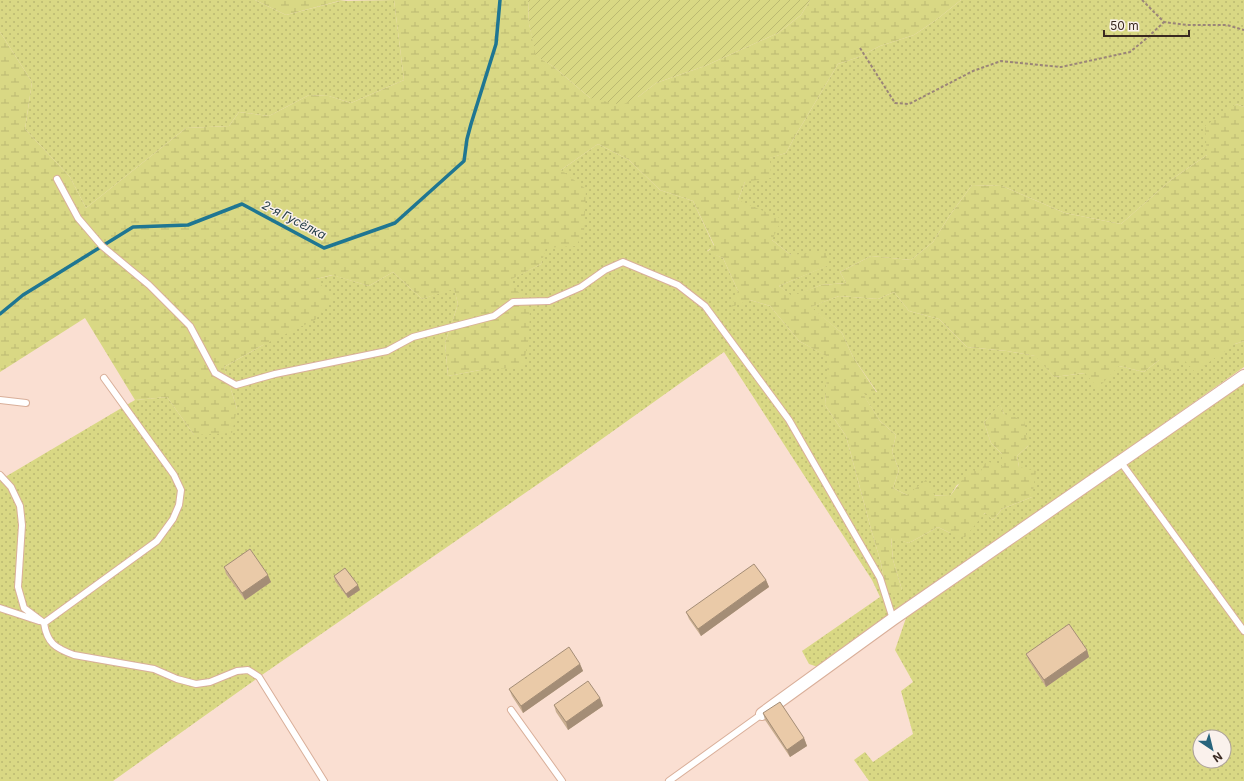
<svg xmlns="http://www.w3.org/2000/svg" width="1244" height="781" viewBox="0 0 1244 781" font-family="Inter,sans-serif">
	<defs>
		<pattern id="grass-dots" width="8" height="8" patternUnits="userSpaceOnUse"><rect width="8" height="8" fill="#d9d884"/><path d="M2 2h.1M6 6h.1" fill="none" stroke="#bbb972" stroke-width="1.8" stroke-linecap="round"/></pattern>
		<pattern id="wetland-marsh" width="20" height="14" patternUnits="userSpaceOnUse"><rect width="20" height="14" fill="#d9d884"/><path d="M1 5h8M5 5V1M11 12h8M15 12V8" fill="none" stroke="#bbb972"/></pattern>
		<pattern id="garden-furrows" width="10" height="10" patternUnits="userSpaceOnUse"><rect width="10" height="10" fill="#d9d884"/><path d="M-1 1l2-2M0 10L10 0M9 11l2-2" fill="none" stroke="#bbb972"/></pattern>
	</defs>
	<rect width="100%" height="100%" fill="#fadfd2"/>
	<path fill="url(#grass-dots)" fill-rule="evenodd" d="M0 0H255L286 15 340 1 394 0 404 80 351 103 329 96 309 95 269 116 239 112 229 126 186 128 86 208 70 177 25 129 32 82 0 32Z
		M961 0H1244V107L1236 104 1207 155 1172 179 1121 224 1065 213 1002 186 972 185 950 215 933 242 911 260 871 256 840 272 846 283 821 285 792 297 779 286 826 266 791 255 772 240 738 200 745 182 769 158 786 153 794 138 838 64 859 57 880 46 914 35 936 20Z
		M598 144 629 160 660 190 693 201 714 246 707 251 723 258 738 291 750 300 770 306 799 341 829 357 825 405 846 436 871 529 881 563 884 580 902 590 893 560 891 537 909 543 938 527 950 533 986 513 993 520 1002 509 1032 497 1019 467 1017 456 1028 446 1004 414 1000 405 984 422 991 443 1002 454V467L980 473 957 485 950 496 907 495 893 488 899 470 892 452 896 435 880 421 862 393 877 392 853 357 842 333 810 307 839 296 878 299 894 292 909 311 939 319 967 347 1007 351 1036 356 1054 377 1085 373 1119 366 1144 372 1159 360 1185 361 1244 341V367L818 667 809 664 802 651 880 597 872 580 724 352 557 471 259 677 113 781H0V480L135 400 167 397 194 435 237 409 224 367 263 345 316 279 333 275 369 286 393 272 422 299 454 288 458 304 445 343 448 376 480 370 509 280 541 264 561 170Z
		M1244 382V781H869L854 760 865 752 873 762 913 734 901 691 913 682 895 650 906 618ZM1200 737H1224V761H1200Z"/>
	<path fill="url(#wetland-marsh)" d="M255 0H347L339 1 286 15Z
		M394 0H528L529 24 537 56 554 67 590 98 638 97 656 83 705 66 778 33 801 15 810 0H961L936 20 914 35 880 46 859 57 838 64 794 138 786 153 770 158 771 178 745 182 738 200 782 219 772 240 791 255 827 251V266L779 286 792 296 821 285 846 283 840 272 871 256 911 260 933 242 950 215 972 185 1002 186 1065 213 1121 224 1172 179 1207 155 1205 126 1236 104 1244 107V341L1235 344 1195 372 1185 361 1166 372 1159 360 1144 372 1119 366 1098 388 1085 373 1054 377 1035 356 1007 351 967 347 939 319 909 311 894 292 878 299 839 296 811 307 842 333 853 357 877 393 863 394 880 421 896 435 892 452 899 470 893 488 907 495 926 480 935 496H950L970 469 980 473 986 461 1002 466V454L991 443 984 422 1000 404 1004 414 1024 420 1028 446 1017 456 1019 467 1036 471 1032 497 1002 509 993 520 985 513 965 537 950 533 938 527 909 543 891 538 893 560 902 590 892 594 884 580 881 563 871 529 846 436 825 405 828 357 799 341 770 306 750 300 731 307 738 291 723 258 707 252 714 245 693 201 660 190 629 160 598 144 561 170 586 189 584 232 576 246 546 248 541 264 510 280 530 308 529 337 523 367 480 370 448 376 445 343 458 304 454 289 422 299 393 272 369 286 332 275 316 279 333 298 315 320 263 345 224 367 237 409 232 433 194 435 167 397 135 400 85 318 0 372V32L32 82 25 129 70 177 86 208 186 128 229 126 239 112 269 116 309 95 329 96 351 103 404 80Z"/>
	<path fill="url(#garden-furrows)" d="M528 0H810L801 15 778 33 705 66 656 83 638 97 622 105 590 98 554 67 536 56 529 24Z"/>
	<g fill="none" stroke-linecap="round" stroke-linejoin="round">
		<path stroke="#1f7692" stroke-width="3.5" d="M0 314 23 295 133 227 188 225 242 204 324 248 395 223 464 161 467 139 471 124 496 44 500 0"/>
		<g stroke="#d9af9a" stroke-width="8">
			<path id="lane" d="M57 179 78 218 102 246 149 285 190 326 215 373 236 385 275 374 387 351 413 337 494 316 513 302 549 301 581 287 605 270 623 262 678 285 705 306 789 420 880 578 893 619
				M104 378 174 475 181 490 179 505 173 519 157 541 44 623C47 643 55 648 74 655L154 669 177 679 196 684 210 682 237 671 248 670 259 677 324 781
				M0 400 26 403
				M1120 461 1244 631
				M0 475 11 487 20 506 22 525 18 587 24 608 44 623
				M0 608 39 621
				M511 710 562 781
				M669 781 762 714"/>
		</g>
		<g stroke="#d9af9a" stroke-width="14">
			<path id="street" d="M762 714 893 619 1244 376"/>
		</g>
		<path stroke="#9a8479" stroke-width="2" stroke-dasharray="3 2" stroke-linecap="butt" d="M1142 0 1164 22 1187 25H1227L1244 30
			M860 48 895 103 909 104 973 71 1001 61 1061 67 1130 52 1147 38 1164 22"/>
		<use href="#lane" stroke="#fff" stroke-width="6"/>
		<use href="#street" stroke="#fff" stroke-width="12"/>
	</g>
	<path fill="#c9ae90" d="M224 567 271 582 245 600 226 574Z
		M334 576 360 590 348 598 335 581Z
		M766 580 769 587 701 636 689 619 686 612Z
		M1087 650 1089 657 1046 687 1029 661 1026 654Z
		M580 664 583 671 523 713 512 696 509 689Z
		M600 698 603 706 568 730 556 712 554 705Z
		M763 713 804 738 807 746 790 757 765 720Z"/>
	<path fill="#a48d76" d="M268 575 271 582 245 600 242 593Z
		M766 580 769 587 701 636 698 629Z
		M358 585 360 590 348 598 346 594Z
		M1087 650 1089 657 1046 687 1044 680Z
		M580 664 583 671 523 713 521 706Z
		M600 698 603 706 568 730 566 722Z
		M804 738 807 746 790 757 787 750Z"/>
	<path fill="#eacaa8" stroke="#a48d76" d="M250 549 268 575 242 593 224 567Z
		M754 564 766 580 698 629 686 612Z
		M345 568 358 585 346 594 334 576Z
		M1069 624 1087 650 1044 680 1026 654Z
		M569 647 580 664 521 706 509 689Z
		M588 681 600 698 566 722 554 705Z
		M780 702 804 738 787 750 763 713Z"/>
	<g text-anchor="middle" stroke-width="3" stroke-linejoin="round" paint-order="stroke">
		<g font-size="12" font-style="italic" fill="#233c47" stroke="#faf1ec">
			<text transform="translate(294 220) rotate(27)" y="4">2-я Гусёлка</text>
		</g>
	</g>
	<g transform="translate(1212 749) rotate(145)"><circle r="19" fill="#faf1ec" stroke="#ada19b"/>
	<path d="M0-3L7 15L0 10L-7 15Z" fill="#28647c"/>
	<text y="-6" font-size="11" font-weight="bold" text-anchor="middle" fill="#3a2921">N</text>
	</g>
	<path d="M1104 30v6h85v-6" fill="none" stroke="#3a2921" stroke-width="2"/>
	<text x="1110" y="30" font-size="12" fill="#3a2921" stroke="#faf1ec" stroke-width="3" paint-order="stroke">50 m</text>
</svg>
